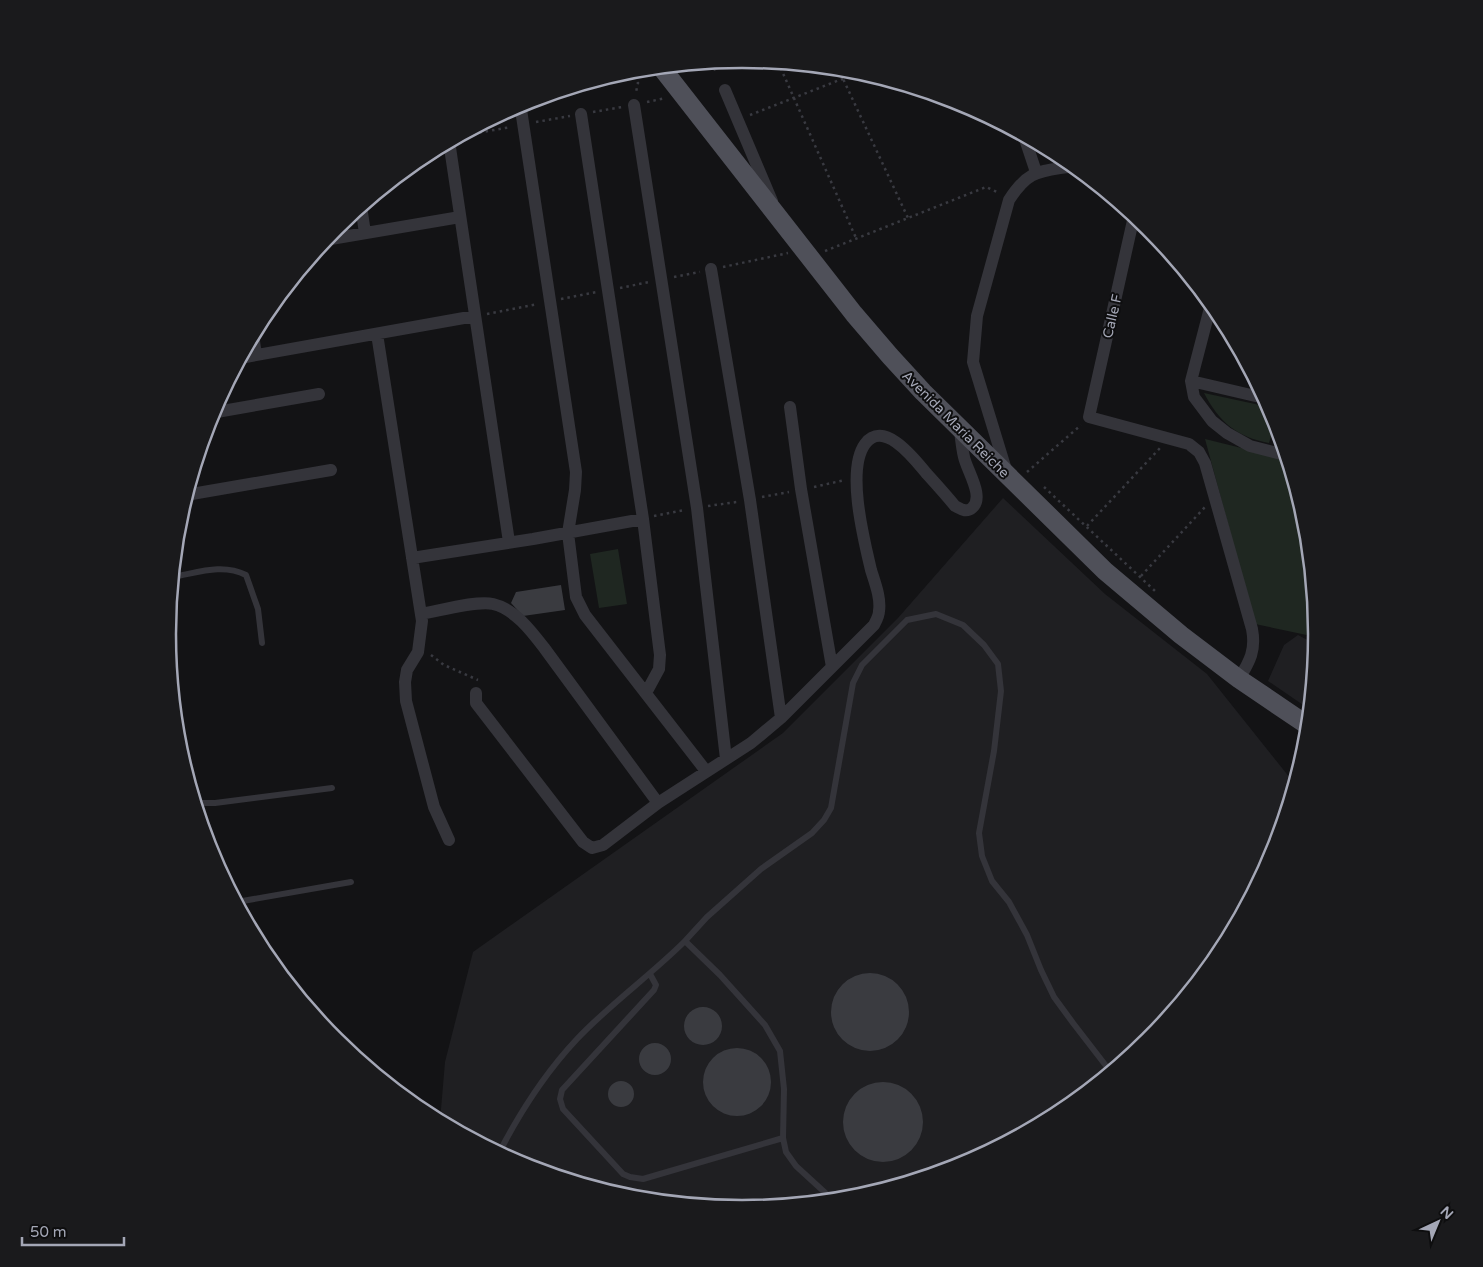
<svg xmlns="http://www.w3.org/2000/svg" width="1483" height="1267" viewBox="0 0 1483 1267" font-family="'Varela Round',sans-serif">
	<rect width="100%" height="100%" fill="#131315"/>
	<path fill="#1f1f22" d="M1003 498 1105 594 1207 674 1294 783 1272 854 1219 953 1148 1040 1061 1112 961 1165 853 1197 741 1208 629 1197 521 1164 440 1121 445 1062 473 952 783 733 898 618Z
		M1298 635 1315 644 1309 709 1268 681 1284 645Z"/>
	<path fill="#1f2721" d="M1204 393 1269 407 1275 423 1269 443C1237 437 1219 422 1204 393Z
		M1205 439 1286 459 1305 522 1316 637 1255 624Z
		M618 549 627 604 599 608 590 554Z"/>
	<path fill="#3a3b40" d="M726 60H728L730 64 714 71 710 62Z
		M561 585 565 610 523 616 511 603 516 592Z
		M831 1012a39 39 0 1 1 78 0a39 39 0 1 1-78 0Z
		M684 1026a19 19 0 1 1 38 0a19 19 0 1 1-38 0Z
		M639 1059a16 16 0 1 1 32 0a16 16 0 1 1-32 0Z
		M703 1082a34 34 0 1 1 68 0a34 34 0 1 1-68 0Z
		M608 1094a13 13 0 1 1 26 0a13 13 0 1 1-26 0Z
		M843 1122a40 40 0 1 1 80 0a40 40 0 1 1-80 0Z
		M966 1156 976 1157 961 1165 938 1172 953 1160Z"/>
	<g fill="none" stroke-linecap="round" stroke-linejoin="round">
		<path stroke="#393a41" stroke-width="2.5" stroke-dasharray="2.5 4" stroke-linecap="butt" d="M778 62 856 238
			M838 68 908 218
			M636 69 638 83 636 92
			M647 102 666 98
			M593 112 622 107
			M750 115 860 72
			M536 122 570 116
			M460 136 511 127
			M825 251 986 187 999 193
			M723 267 788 253
			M674 277 700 272
			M620 288 649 282
			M561 299 597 292
			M487 314 538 304
			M1027 472 1081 425
			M814 487 845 480
			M1044 487 1155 591
			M762 497 789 492
			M708 506 737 502
			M654 516 685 510
			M1087 526 1160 448
			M1141 576 1205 507
			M431 655 444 665 478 680"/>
		<path stroke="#34343a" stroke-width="6" d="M172 577C197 573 222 563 246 575L258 609 262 643
			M195 803H215L332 788
			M237 902 351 882
			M685 941 707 917 761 869 812 833 824 820 831 808 853 683 862 665 907 620 936 614 963 625 984 645 998 664 1001 691 994 751 979 833 982 856 992 881 1009 902 1027 935 1041 970 1054 997 1073 1023 1110 1071
			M650 974 656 985 654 990 562 1090 560 1099 563 1109 623 1174 630 1177 643 1179 783 1138
			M499 1153C520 1112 546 1072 577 1039 610 1004 651 975 685 941L720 975 765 1025 780 1051 784 1089 783 1138 786 1152 796 1166 832 1199"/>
		<path stroke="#34343a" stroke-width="12" d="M725 90 772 201
			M520 103 576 472 575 490 568 533 576 597 585 615 706 771
			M634 105 697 508 726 759
			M581 114 643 519 660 655 659 669 646 693
			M1024 136 1036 172
			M449 141 509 542
			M361 206 365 233
			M1134 216 1089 417 1189 444 1199 452 1205 463 1252 629C1256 650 1250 661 1239 679
			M325 240 460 217
			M711 269 750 500 781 718
			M1211 304 1191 381 1194 397 1212 421 1227 433 1250 446 1285 455
			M253 334 256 355
			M377 334 422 621 418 652 407 670 405 682 406 701 434 807 449 840
			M240 358 475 316
			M1191 381 1264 398
			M790 407 801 489 832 667
			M211 413 319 394
			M1007 473 973 362 977 316 1009 200C1029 169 1039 172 1073 166
			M186 495 331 470
			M412 558 533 539 643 519
			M421 614C439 611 477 600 493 604 515 609 532 632 545 649L658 803
			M476 693V703L583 842 592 848 603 845 658 803 751 743 781 718 874 625C876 621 879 616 879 611 881 598 875 583 871 570 864 540 846 470 865 444 884 418 916 461 927 474 937 485 946 495 955 506 961 509 966 513 972 508 985 497 967 471 964 457 962 449 961 439 960 430"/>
		<path stroke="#4f5059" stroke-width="19" d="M661 67 854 314 890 356 923 392 1105 571 1181 635 1239 679 1307 725"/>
	</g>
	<g text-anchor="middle" stroke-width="4" stroke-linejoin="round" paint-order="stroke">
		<g font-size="14" fill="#a4a7b6" stroke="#0e0e0f">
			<text transform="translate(1112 316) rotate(-77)" y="5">Calle F</text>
			<text transform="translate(956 424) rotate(45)" y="5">Avenida María Reiche</text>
		</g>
	</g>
	<path d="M0 0H1483V1267H0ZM176 634a566 566 0 1 1 1132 0a566 566 0 1 1-1132 0Z" fill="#1a1a1c" fill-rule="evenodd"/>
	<path fill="none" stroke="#a4a7b6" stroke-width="2.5" d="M176 634a566 566 0 1 1 1132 0a566 566 0 1 1-1132 0Z"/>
	<g transform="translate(1438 1222) rotate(44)" stroke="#0e0e0f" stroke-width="4" paint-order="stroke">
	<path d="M0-4L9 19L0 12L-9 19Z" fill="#a4a7b6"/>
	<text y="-8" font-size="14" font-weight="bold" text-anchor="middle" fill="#a4a7b6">N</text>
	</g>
	<path d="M22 1237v8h102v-8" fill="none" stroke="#a4a7b6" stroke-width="2.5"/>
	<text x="30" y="1237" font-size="15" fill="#a4a7b6" stroke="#0e0e0f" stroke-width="4" paint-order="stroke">50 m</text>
</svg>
